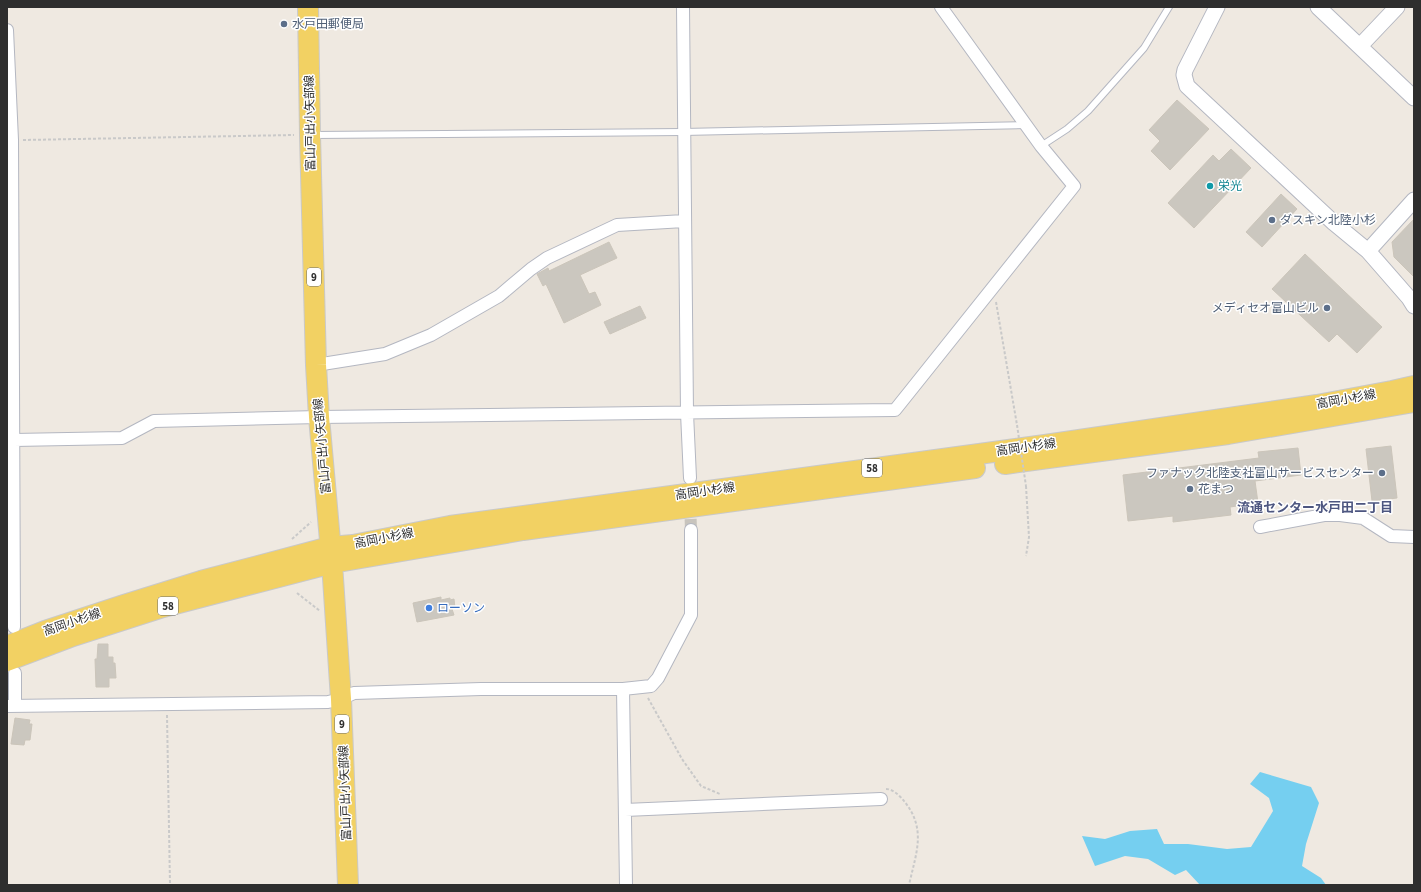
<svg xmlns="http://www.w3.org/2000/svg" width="1421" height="892" viewBox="0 0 1421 892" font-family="'Source Sans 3','Noto Sans JP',sans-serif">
	<rect width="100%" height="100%" fill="#efe9e1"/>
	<path fill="#75cff0" d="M1260 772 1311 787 1319 803 1306 844 1302 866 1321 878 1326 885H1200L1186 870 1175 875 1148 859 1125 856 1095 866 1082 836 1105 839 1130 831 1157 829 1164 844H1188L1227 849 1251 847 1273 811 1269 798 1250 784Z"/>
	<path fill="#cbc7bf" stroke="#cbc5ba" d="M1177 100 1209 129 1170 170 1151 151 1160 141 1149 130Z
		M1231 149 1251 168 1194 228 1168 203 1213 155 1219 161Z
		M1281 194 1297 209 1262 247 1246 232Z
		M1414 219V277L1394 257 1392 242Z
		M609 242 617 258 580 275 589 294 595 292 601 305 564 323 546 284 543 286 537 274 548 268 549 271Z
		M1305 254 1382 327 1357 353 1337 334 1329 342 1272 289Z
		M640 306 646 318 610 334 604 322Z
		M1391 446 1397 498 1372 501 1366 449Z
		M1298 448 1301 475 1255 481 1258 503 1230 507 1231 515 1173 522V516L1128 521 1123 475 1259 458 1258 452Z
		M441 597V600L450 598V600L454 599 455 608 452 609 454 615 417 622 413 603Z
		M98 644H108V657H113V663H115L116 678H109V687H96L95 659H97Z
		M15 718 30 720 29 724H32L30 740H25L24 745 11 744Z"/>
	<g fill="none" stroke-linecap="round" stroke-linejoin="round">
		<path stroke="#c8c4bd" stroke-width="12" stroke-dasharray="12 6" stroke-linecap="butt" d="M690 501 691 530"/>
		<g stroke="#b4b7c1" stroke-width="8">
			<path id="service" d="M313 135 683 132 1026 125
				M1041 146 1067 129 1088 111 1144 48 1169 7"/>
		</g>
		<g stroke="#b4b7c1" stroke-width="14">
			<path id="minor" d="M683 7 687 413 690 478
				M7 30 12 140 14 627
				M316 365 385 354 431 335 499 296 531 269 547 258 617 225 684 221
				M14 440 122 438 154 421 319 417 895 410 1074 186 1041 146 941 7
				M1260 527 1324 515H1340L1363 518 1391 536 1414 537
				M623 689 626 885
				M7 706 328 702 341 699 354 693 481 689H623L651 686 658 678 691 615V530
				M15 706V673
				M625 810 881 799"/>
		</g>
		<g stroke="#b4b7c1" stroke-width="17">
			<path id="tertiary" d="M1217 7 1185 70 1184 75 1187 86 1334 223 1368 251 1409 298 1414 306
				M1318 7 1414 98
				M1360 46 1397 7
				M1368 251 1414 200"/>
		</g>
		<g stroke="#c9c9c9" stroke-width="22">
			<path id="primary" d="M308 7 310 135 316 365 319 417 332 563 341 699 348 885
				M1005 464 1228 434 1414 402
				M7 646 45 631 124 605 201 581 330 547 353 545 450 526 1045 445 1317 405 1392 391 1414 386
				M7 661 73 636 163 607 332 563 523 530 975 468"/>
		</g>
		<path stroke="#c9c9c9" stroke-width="2" stroke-dasharray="3 2" stroke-linecap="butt" d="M23 140 294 135
			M996 302 1017 425
			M1026 486 1029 537 1026 556
			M292 539 311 522
			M297 593 320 611
			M648 698 682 759 701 786 720 794
			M167 715 170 885
			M886 789C893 789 900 796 904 801 927 829 916 853 909 885"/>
		<use href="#service" stroke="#fff" stroke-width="6"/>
		<use href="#minor" stroke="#fff" stroke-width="12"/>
		<use href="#tertiary" stroke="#fff" stroke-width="15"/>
		<use href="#primary" stroke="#f2d163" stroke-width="20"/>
		<path stroke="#c9c9c9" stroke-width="2" stroke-dasharray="3 2" stroke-linecap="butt" d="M1017 425 1026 486"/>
	</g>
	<g fill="#5c6f8a" stroke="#fff" stroke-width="1.5">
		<circle cx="284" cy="24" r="4"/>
		<circle cx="1272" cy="220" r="4"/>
		<circle cx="1327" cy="308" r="4"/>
		<circle cx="1382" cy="473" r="4"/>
		<circle cx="1190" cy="489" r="4"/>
	</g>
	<circle fill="#0f9aa8" stroke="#fff" stroke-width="1.5" cx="1210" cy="186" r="4"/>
	<circle fill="#3f7fe0" stroke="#fff" stroke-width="1.5" cx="429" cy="608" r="4"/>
	<g text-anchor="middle" stroke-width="3" stroke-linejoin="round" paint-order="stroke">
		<g fill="#fff" stroke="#6d6d6d" stroke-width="1">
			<rect x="307" y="268" width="14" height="18" rx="3"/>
			<rect x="862" y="459" width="20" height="18" rx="3"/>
			<rect x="158" y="597" width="20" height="18" rx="3"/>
			<rect x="335" y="715" width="14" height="18" rx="3"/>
		</g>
		<g font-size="11" font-weight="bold" fill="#2e2e2e">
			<text x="314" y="281">9</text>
			<text x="872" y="472">58</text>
			<text x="168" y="610">58</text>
			<text x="342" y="728">9</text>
		</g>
		<g font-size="12" fill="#4e5e75" stroke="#fff" text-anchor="start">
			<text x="292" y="28">水戸田郵便局</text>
			<text x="1280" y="224">ダスキン北陸小杉</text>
			<text x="1319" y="312" text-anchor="end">メディセオ富山ビル</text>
			<text x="1374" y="477" text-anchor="end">ファナック北陸支社富山サービスセンター</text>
			<text x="1198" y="493">花まつ</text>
		</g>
		<g font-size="12" fill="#2e2e2e" stroke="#fff">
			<text transform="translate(310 123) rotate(-91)" y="4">富山戸出小矢部線</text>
			<text transform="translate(1346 399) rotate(-10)" y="4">高岡小杉線</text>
			<text transform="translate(322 446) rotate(-95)" y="4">富山戸出小矢部線</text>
			<text transform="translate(1026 447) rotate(-8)" y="4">高岡小杉線</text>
			<text transform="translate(705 491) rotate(-8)" y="4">高岡小杉線</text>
			<text transform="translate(384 538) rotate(-11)" y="4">高岡小杉線</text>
			<text transform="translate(72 622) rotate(-19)" y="4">高岡小杉線</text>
			<text transform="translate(345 793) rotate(-92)" y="4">富山戸出小矢部線</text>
		</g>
		<g font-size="12" fill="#0d838f" stroke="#fff" text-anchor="start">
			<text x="1218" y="190">栄光</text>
		</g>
		<g font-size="12" fill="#366cbe" stroke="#fff" text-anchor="start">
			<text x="437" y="612">ローソン</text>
		</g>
		<g font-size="13" font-weight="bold" fill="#4d5680" stroke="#fff">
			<text x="1315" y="512">流通センター水戸田二丁目</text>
		</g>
	</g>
	<rect width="1421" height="892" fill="none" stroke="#2e2e2e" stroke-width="16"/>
</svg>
